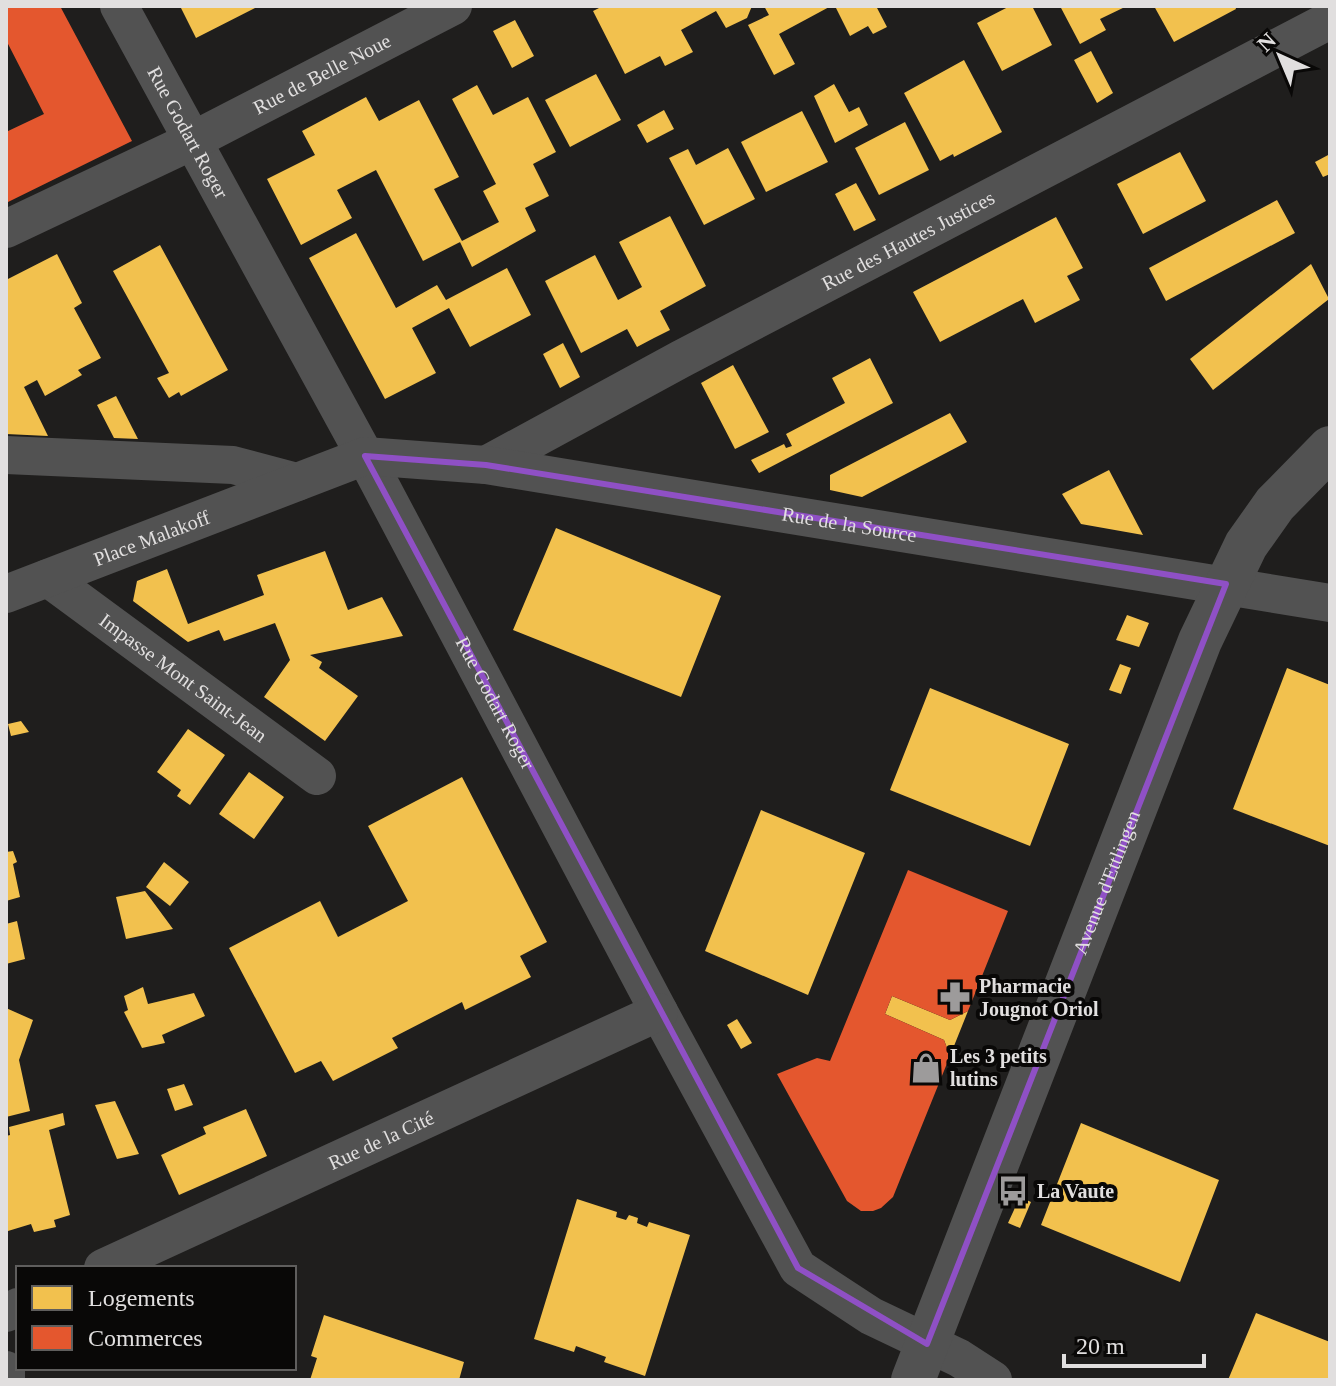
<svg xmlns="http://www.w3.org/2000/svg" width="1336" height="1386" viewBox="0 0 1336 1386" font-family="'Times New Roman',serif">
	<rect width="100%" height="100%" fill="#1f1e1d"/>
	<path fill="#f2c14e" d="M180 6H259L196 38Z
		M603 6H752L747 18 726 28 716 11 681 30 693 52 665 66 660 56 625 74 593 11Z
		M764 6H831L779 34 795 64 774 75 748 25 769 15Z
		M835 6H876L887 27 873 34 868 26 850 36Z
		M1010 6H1032L1052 45 1002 71 977 23Z
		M1060 6H1127L1100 19 1106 30 1080 44Z
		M1154 6H1235L1236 9 1174 42Z
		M515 20 534 56 512 68 493 31Z
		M1091 51 1113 93 1097 103 1074 60Z
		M964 60 1002 132 954 157 953 154 940 161 904 93Z
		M596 74 621 120 570 147 545 100Z
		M834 84 849 112 859 107 868 125 835 143 814 96Z
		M477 85 493 115 528 97 556 152 533 164 549 196 525 208 536 231 472 267 460 242 499 222 483 191 496 184 452 99Z
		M366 97 379 121 419 100 459 177 434 189 462 241 423 261 376 170 337 190 352 218 301 245 267 179 315 155 302 131Z
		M664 110 674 129 647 143 637 125Z
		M802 111 828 162 766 192 741 142Z
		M905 122 929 170 879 195 855 148Z
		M728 148 755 199 704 225 669 158 688 149 696 165Z
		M1180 152 1206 201 1143 234 1117 184Z
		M1330 154V174L1323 177 1315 162Z
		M856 183 876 220 854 231 835 194Z
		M1277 200 1295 233 1166 301 1149 268Z
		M670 216 706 286 660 311 670 330 654 338 637 347 627 329 581 353 545 281 595 255 618 300 642 287 619 242Z
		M1056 217 1083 268 1067 276 1080 300 1035 323 1023 299 940 342 913 292Z
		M356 233 396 308 437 285 446 300 507 268 531 315 470 347 449 308 412 328 436 373 385 399 309 258Z
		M160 245 228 370 181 396 179 392 169 398 157 378 169 373 113 271Z
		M57 254 82 303 74 308 101 358 78 370 82 375 45 396 37 380 24 387 48 436 6 434V280Z
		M1311 264 1329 299 1213 390 1190 359Z
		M563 343 580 377 560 388 543 354Z
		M870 358 893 403 759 473 751 460 784 444 786 448 792 446 786 434 845 403 832 378Z
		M733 365 769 432 735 449 701 383Z
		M116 396 138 439 114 438 97 405Z
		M950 413 967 442 862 497 830 490V475Z
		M1109 470 1143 535 1081 524 1062 494Z
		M556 528 721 596 681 697 513 630Z
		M325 551 348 610 382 597 403 636 310 655 322 662 319 668 358 696 325 741 264 697 290 660 275 623 224 641 219 630 188 642 133 601 137 581 167 569 188 624 264 595 257 575Z
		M1127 615 1149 623 1139 647 1116 640Z
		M1120 664 1131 668 1121 694 1109 690Z
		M1287 668 1330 685V846L1233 809Z
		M930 688 1069 744 1030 846 890 790Z
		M21 721 29 732 11 736 8 724Z
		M188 729 225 755 190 805 177 796 181 790 157 772Z
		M249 772 284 797 254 839 219 814Z
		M462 777 547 942 520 956 531 977 465 1010 462 1002 392 1038 398 1048 333 1081 321 1061 295 1073 229 948 320 901 338 937 408 901 368 826Z
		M761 810 865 853 808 995 705 951Z
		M13 851 17 862 13 864 20 897 6 901V852Z
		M164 862 189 882 170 906 146 887Z
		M145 891 173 929 126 939 116 897Z
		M17 921 25 959 6 964V924Z
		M143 987 148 1004 194 993 205 1016 162 1035 165 1043 142 1048 124 1012 128 1010 124 996Z
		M892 996 950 1020 968 1011 950 1056 944 1040 885 1014Z
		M6 1008 33 1020 19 1060 30 1111 6 1117Z
		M737 1019 752 1043 741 1049 727 1025Z
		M184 1084 193 1105 175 1111 167 1089Z
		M115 1101 139 1154 117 1159 95 1105Z
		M246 1109 267 1156 179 1195 161 1155 206 1134 203 1127Z
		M63 1113 65 1125 49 1130 70 1215 54 1220 56 1227 34 1232 31 1224 8 1231 6 1136 10 1135 9 1127Z
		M1081 1123 1219 1180 1180 1282 1041 1225Z
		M1020 1197 1031 1202 1020 1228 1008 1223Z
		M577 1199 617 1212 616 1217 626 1220 629 1215 638 1218 637 1223 647 1227 649 1222 690 1235 645 1376 604 1362 606 1357 576 1346 574 1352 534 1339Z
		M1256 1313 1330 1342V1380H1228Z
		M324 1315 464 1362 459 1380H310L317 1358 311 1356Z"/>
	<path fill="#e4572e" d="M6 6H60L132 141 6 203V132L44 114 6 40Z
		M908 870 1008 911 968 1011 950 1020 892 996 885 1014 944 1040 950 1056 893 1197 881 1208 873 1211H861L847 1201 777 1074 817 1058 830 1061Z"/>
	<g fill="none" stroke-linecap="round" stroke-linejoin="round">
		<g stroke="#525252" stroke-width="38">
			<path id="s1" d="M119 6 365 456 659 1012 798 1268 871 1316 959 1358 993 1380"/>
			<path id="s2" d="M6 229 192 141 453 6"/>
			<path d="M6 455 233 465 297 482"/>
			<path id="s3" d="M486 465 681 359 1330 20"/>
			<path id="s4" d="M48 578 317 776"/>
			<path id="s5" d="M6 594 365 456 486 465 1330 603"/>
			<path id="s6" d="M103 1268 659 1012"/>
			<path d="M6 1313 18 1307"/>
			<path d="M6 1370V1378"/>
		</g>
		<path stroke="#525252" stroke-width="44" id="s7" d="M913 1380 1200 641 1246 545 1275 504 1330 448"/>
	</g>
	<path fill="none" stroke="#8f50c5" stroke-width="6" stroke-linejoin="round" d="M365 456 486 465 1226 584 927 1344 798 1268Z"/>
	<defs>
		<g id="pharmacy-bare" transform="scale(2.4)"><path d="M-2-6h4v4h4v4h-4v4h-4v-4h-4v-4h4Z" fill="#9d9b9b" stroke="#090807" stroke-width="2.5" paint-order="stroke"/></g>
		<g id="shop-bare" transform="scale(2.4)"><path d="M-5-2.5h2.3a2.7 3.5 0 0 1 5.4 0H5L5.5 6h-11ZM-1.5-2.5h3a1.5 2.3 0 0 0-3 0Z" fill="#9d9b9b" stroke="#090807" stroke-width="2.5" paint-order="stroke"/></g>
		<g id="bus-bare" transform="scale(2.4)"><path d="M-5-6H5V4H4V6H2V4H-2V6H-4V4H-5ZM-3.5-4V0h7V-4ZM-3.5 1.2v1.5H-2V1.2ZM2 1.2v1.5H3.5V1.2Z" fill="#9d9b9b" stroke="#090807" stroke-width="2.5" paint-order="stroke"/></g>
	</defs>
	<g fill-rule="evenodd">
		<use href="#pharmacy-bare" x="955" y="997"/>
		<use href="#shop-bare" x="926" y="1068"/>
		<use href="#bus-bare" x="1013" y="1191"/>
	</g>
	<g text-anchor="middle" stroke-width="8" stroke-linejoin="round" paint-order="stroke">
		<g font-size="20" fill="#e1dfdf" stroke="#090807">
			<text dy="7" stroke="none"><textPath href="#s2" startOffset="352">Rue de Belle Noue</textPath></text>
			<text dy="7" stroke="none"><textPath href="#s1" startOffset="144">Rue Godart Roger</textPath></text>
			<text dy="7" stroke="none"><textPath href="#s3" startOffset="478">Rue des Hautes Justices</textPath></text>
			<text dy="7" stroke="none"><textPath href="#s5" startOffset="874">Rue de la Source</textPath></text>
			<text dy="7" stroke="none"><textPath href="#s5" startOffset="156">Place Malakoff</textPath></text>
			<text dy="7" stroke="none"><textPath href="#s4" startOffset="168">Impasse Mont Saint-Jean</textPath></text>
			<text dy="7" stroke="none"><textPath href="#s1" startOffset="792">Rue Godart Roger</textPath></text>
			<text dy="7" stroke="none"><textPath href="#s7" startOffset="534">Avenue d'Ettlingen</textPath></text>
			<text dy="7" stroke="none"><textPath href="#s6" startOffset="306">Rue de la Cité</textPath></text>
		</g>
		<g font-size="20" font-weight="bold" fill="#e1dfdf" stroke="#090807" text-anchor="start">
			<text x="979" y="993">Pharmacie<tspan x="979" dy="23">Jougnot Oriol</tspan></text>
			<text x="950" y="1063">Les 3 petits<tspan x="950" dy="23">lutins</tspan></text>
			<text x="1037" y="1198">La Vaute</text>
		</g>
	</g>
	<rect width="1336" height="1386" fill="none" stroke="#e1dfdf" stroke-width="16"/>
	<rect x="16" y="1266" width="280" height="104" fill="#090807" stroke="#5f5e5d" stroke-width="2"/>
	<rect x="32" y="1286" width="40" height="24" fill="#f2c14e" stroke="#5f5e5d" stroke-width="2"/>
	<text x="88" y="1306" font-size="24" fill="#e1dfdf">Logements</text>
	<rect x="32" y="1326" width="40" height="24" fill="#e4572e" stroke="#5f5e5d" stroke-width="2"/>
	<text x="88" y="1346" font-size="24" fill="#e1dfdf">Commerces</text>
	<g transform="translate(1280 56) rotate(316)" stroke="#090807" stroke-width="6" paint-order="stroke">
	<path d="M0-6L14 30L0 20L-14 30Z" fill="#e1dfdf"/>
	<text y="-12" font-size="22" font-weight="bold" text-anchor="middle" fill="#e1dfdf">N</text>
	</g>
	<path d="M1064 1354v12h140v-12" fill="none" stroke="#e1dfdf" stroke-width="4"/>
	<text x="1076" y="1354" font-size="24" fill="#e1dfdf" stroke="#090807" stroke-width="6" paint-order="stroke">20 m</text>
</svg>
